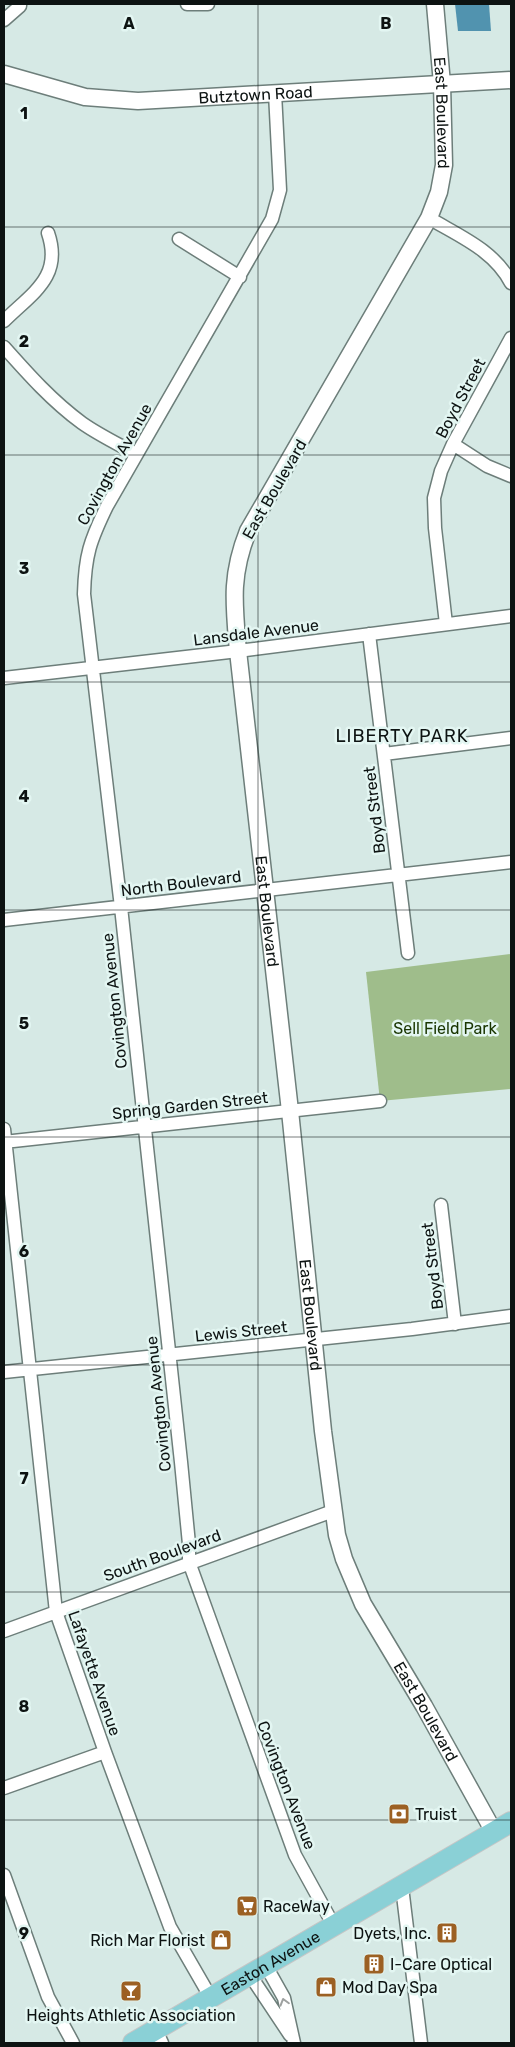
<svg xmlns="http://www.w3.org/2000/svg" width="515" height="2047" viewBox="0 0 515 2047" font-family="Rubik,sans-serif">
	<rect width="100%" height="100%" fill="#d6e9e5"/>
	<path fill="#9fbd8b" d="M511 954V1089L380 1101 366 972Z"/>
	<path fill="#5193af" d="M455 4H489L491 31H458Z"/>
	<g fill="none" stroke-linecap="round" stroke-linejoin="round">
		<g stroke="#6d7e7a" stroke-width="15">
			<path id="minor" d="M187 4H208
				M4 20 20 6V4
				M275 93 280 190 272 219 107 506C90 541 85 555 84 594L121 907 181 1462 189 1544V1562L295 1855 334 1926
				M429 218C459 236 494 250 511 283
				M179 239 240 277
				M4 321C32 293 63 277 48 233
				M4 347C28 374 52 401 82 423 99 435 118 444 136 454
				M453 444 487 466 511 476
				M446 624 435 528 434 498 441 471 453 444 511 338
				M369 634 408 953
				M4 678 238 651 511 616
				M384 754 511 738
				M4 920 511 862
				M4 1129 56 1612 105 1752 170 1927 211 1998
				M4 1142 380 1101
				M441 1205 455 1324
				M4 1372 412 1329 511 1316
				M4 1631 333 1511
				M4 1788 105 1752
				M4 1875 48 1997 73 2043
				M402 1887 421 2043
				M266 1966 284 1998 294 2043
				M250 1975 290 2035
				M156 2030 162 2043"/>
		</g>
		<g stroke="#6d7e7a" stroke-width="19">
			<g id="tertiary">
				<path id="s1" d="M435 4 442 84 444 165 439 192 429 218 248 531C230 576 234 604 238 651L290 1111 323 1431 337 1535 344 1559 363 1604 424 1706 494 1832"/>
				<path id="s2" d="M4 74 85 97 138 101 511 80"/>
			</g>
		</g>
		<g stroke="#c5c6c6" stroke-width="22">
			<g id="primary">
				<path id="s3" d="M133 2043 511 1822"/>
			</g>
		</g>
		<use href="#minor" stroke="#fff" stroke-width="12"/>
		<use href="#tertiary" stroke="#fff" stroke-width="16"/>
		<use href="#primary" stroke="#8ad0d6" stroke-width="20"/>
	</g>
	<defs><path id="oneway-chevron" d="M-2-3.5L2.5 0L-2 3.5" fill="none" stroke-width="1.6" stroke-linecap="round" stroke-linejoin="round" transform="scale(1.25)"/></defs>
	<use stroke="#9ea1a0" href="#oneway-chevron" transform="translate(284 2002) rotate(-106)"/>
	<path fill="none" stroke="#0d1312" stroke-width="1" stroke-opacity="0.55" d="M258 4V2043M4 227H511M4 455H511M4 682H511M4 910H511M4 1137H511M4 1365H511M4 1592H511M4 1820H511"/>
	<defs>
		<g id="bank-square" transform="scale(1.125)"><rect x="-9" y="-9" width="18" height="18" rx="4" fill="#9c6023" stroke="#e3f6f2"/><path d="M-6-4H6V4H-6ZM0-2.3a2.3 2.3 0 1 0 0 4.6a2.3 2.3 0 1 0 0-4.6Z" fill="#fff"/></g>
		<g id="supermarket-square" transform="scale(1.125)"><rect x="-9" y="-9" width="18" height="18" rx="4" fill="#9c6023" stroke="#e3f6f2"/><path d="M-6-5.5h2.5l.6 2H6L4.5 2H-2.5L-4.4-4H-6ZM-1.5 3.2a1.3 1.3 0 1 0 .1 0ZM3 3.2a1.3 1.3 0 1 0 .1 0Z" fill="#fff"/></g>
		<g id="building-square" transform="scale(1.125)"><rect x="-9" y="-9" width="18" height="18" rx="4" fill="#9c6023" stroke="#e3f6f2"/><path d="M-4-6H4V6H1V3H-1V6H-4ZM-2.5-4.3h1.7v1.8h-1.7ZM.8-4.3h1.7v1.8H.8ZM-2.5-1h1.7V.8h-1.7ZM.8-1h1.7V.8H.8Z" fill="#fff"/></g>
		<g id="shop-square" transform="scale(1.125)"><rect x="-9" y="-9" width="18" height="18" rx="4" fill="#9c6023" stroke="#e3f6f2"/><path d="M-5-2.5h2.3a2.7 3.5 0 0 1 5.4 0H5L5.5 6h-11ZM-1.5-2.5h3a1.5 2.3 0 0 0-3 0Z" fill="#fff"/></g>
		<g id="bar-square" transform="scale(1.125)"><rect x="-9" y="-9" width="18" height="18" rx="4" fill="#9c6023" stroke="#e3f6f2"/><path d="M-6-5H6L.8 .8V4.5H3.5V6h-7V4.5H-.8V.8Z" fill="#fff"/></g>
	</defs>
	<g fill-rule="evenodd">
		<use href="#bank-square" x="399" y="1814"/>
		<use href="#supermarket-square" x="247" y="1906"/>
		<use href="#building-square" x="447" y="1933"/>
		<use href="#shop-square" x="221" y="1940"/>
		<use href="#building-square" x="374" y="1964"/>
		<use href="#shop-square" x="326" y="1987"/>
		<use href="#bar-square" x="131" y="1991"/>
	</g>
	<g text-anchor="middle" stroke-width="5" stroke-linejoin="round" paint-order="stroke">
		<g font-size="16" fill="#0d1312" stroke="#e3f6f2">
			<text dy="6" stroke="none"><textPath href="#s2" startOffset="255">Butztown Road</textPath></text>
			<text dy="6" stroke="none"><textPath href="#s1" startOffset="109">East Boulevard</textPath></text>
			<text transform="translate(460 398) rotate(-62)" y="6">Boyd Street</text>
			<text transform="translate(114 464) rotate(-61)" y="6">Covington Avenue</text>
			<text transform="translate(274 489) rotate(-60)" y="6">East Boulevard</text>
			<text transform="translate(256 632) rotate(-7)" y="6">Lansdale Avenue</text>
			<text transform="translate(374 810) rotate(-97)" y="6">Boyd Street</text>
			<text transform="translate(181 883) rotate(-7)" y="6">North Boulevard</text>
			<text dy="6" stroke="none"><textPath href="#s1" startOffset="962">East Boulevard</textPath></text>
			<text transform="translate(114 1001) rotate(-96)" y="6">Covington Avenue</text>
			<text transform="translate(190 1105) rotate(-6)" y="6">Spring Garden Street</text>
			<text transform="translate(432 1266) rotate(-97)" y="6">Boyd Street</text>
			<text dy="6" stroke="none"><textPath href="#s1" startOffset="1368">East Boulevard</textPath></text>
			<text transform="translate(241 1331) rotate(-6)" y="6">Lewis Street</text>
			<text transform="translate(158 1404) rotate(-96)" y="6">Covington Avenue</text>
			<text transform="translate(162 1555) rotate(-20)" y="6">South Boulevard</text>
			<text transform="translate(95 1673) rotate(71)" y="6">Lafayette Avenue</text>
			<text dy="6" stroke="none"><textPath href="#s1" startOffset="1788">East Boulevard</textPath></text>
			<text transform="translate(287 1785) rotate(69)" y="6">Covington Avenue</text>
			<text dy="6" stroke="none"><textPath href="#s3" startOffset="159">Easton Avenue</textPath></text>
		</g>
		<g font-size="16" fill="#193500" stroke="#e3f6f2">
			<text x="445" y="1034">Sell Field Park</text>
		</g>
		<g font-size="16" fill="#0d1312" stroke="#e3f6f2" text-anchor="start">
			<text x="415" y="1820">Truist</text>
			<text x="263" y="1912">RaceWay</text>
			<text x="431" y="1939" text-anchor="end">Dyets, Inc.</text>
			<text x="205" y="1946" text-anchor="end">Rich Mar Florist</text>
			<text x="390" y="1970">I-Care Optical</text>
			<text x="342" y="1993">Mod Day Spa</text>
			<text x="131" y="2021" text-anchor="middle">Heights Athletic Association</text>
		</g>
		<g font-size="18" letter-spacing="1" fill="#0d1312" stroke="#e3f6f2">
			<text x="402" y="742">LIBERTY PARK</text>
		</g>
	</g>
	<g font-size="16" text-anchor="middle" font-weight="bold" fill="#0d1312" stroke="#e3f6f2" stroke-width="5" stroke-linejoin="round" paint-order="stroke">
		<text x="129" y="29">A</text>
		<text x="386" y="29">B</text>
		<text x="24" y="119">1</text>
		<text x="24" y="347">2</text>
		<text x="24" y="574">3</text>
		<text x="24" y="802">4</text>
		<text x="24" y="1029">5</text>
		<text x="24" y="1257">6</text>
		<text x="24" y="1484">7</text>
		<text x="24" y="1712">8</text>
		<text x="24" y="1939">9</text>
	</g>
	<rect width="515" height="2047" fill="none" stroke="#0d1312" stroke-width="10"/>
</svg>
